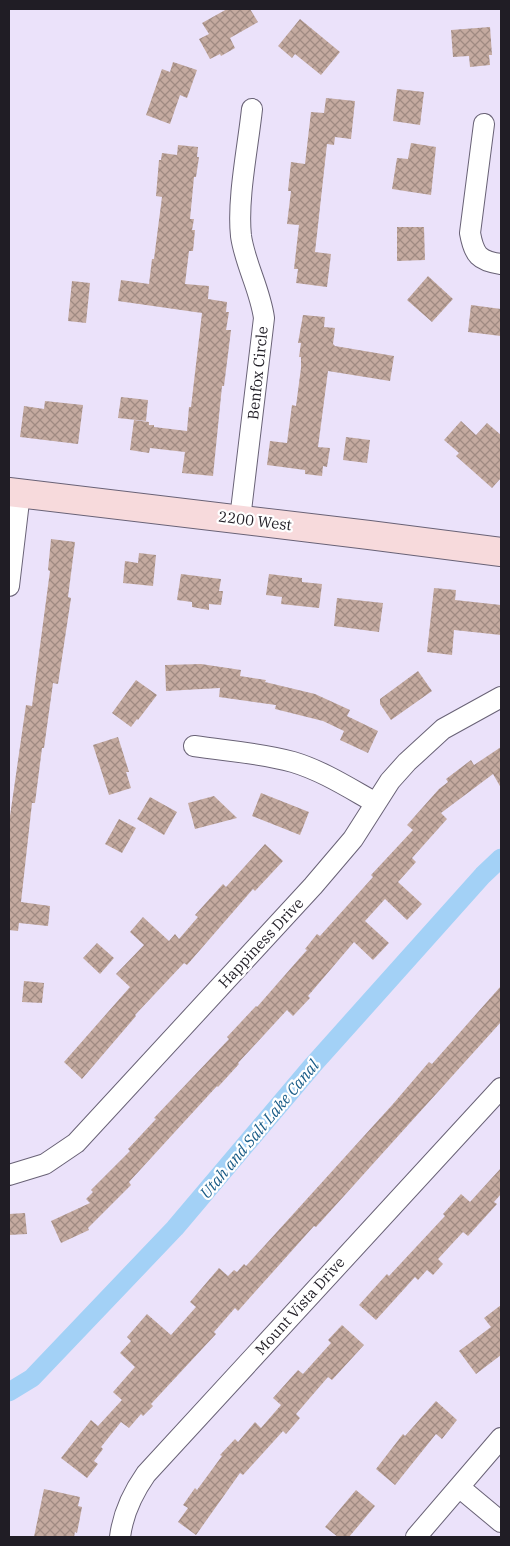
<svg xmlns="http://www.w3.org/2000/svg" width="510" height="1546" viewBox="0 0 510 1546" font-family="'IBM Plex Serif',serif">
	<defs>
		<pattern id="building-cross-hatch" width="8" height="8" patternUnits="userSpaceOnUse" patternTransform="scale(1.25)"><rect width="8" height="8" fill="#c4aaa0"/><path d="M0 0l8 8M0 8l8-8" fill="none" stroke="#9f8a82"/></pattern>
	</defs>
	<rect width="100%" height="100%" fill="#ebe2fa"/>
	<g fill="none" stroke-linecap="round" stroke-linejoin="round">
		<path stroke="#a3d1f6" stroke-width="19" d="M9 1392 32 1378 175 1228 313 1065 483 875 501 858"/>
	</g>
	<path fill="url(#building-cross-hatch)" d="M227 9H250L258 22 230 38 235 48 221 56 220 54 210 59 199 39 209 34 202 23Z
		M300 19 340 52 321 75 295 54 292 58 278 46Z
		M490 27 492 55H489L490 65 470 67 469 56 453 57 451 30Z
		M173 62 197 70 187 98 180 95 170 124 146 115 162 69 170 72Z
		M397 89 424 92 420 125 393 121Z
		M326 98 355 101 351 139 335 137 334 145 327 144 315 252 331 254 327 287 296 283 298 269H294L299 225 287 224 291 191H288L291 162 305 164 311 112 324 113Z
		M411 143 436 147 431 195 392 189 397 158 408 159Z
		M178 145 198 147 197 157H199L196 177H194L190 219H194L192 230H195L193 251H189L185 284 209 286 208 299 227 302 226 312H229L226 330H231L224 386H222L213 476 182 473 185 452 150 448 149 453 130 450 134 420 149 422V425H154V427L187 431 189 407H191L202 313 118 301 121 280 149 284 152 259H154L162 197 156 196 159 160H161L162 153 177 155Z
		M397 227H424L425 260 397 261Z
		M428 276 453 299 432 322 407 300Z
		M72 281 90 283 86 323 68 321Z
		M471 305 501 309V336L468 332Z
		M303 315 325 317 324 327 335 328 333 344 335 346 394 356 390 381 328 371 318 447 330 448 327 467 323 466 322 476 305 474V470L267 465 270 441 287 443 292 405 296 406 301 368V357H299L301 343H298Z
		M121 397 148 400 146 421 118 418Z
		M45 401 83 405 78 444 20 437 24 406 44 409Z
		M461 421 476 435 487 423 501 435V478L492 488 456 456 459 453 444 440Z
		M346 437 370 440 367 463 343 460Z
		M51 539 75 542 68 597 71 598 58 684 53 683 44 748H42L35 803H32L21 902 50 906 48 926 19 923 18 931 9 930V816H10L26 705 32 706 50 571 48 570Z
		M139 553 156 555 153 586 123 583 125 561 138 563Z
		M181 574 221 579 219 591H223L221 605 209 604V610L192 607V602L177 600Z
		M269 574 302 578V582L322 584 319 608 281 604 282 597 266 595Z
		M434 588 456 590 455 600 501 605V635L454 630 452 655 427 652Z
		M337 598 383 603 379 632 334 626Z
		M201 664 241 670 240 676 266 680 265 682 315 694 350 710 347 716 378 731 368 753 340 740 344 731 323 721 275 709 276 705 219 697 220 688 166 691 165 665Z
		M418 671 432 691 391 720 380 704V699Z
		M136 680 157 695 138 720 137 719 131 727 112 713Z
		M118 737 129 772H126L131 788 109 795 93 745Z
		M501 747V788L493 774 441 813 447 819 412 858 416 862 398 882 422 904 407 920 385 899 365 921 389 943 373 960 354 942 308 996 310 998 293 1016 287 1010 238 1063 239 1064 218 1087 217 1086 129 1182 131 1185 88 1228 89 1230 61 1243 51 1221 90 1203 86 1199 93 1192 91 1190 130 1151 128 1149 156 1119 154 1118 229 1039 227 1037 256 1006 257 1007 299 959 307 950 305 949 317 934 320 936 373 877 371 875 413 830 407 825 439 789 448 782 446 779 471 760 474 765Z
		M261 793 309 812 300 835 252 816Z
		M214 796 237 818 195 829 188 803Z
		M150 797 177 812 164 835 137 819Z
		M119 819 136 828 122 853 105 844Z
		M265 844 283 861 255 891 253 889 187 965 184 963 135 1015 136 1016 82 1079 64 1062 130 987 116 974 144 945 130 932 143 917 169 941 175 934 179 939 198 917 195 915 223 884 226 887Z
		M97 943 114 958 100 974 83 958Z
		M24 981 44 983 42 1003 22 1002Z
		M501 986V1022L316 1227 314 1226 238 1311 235 1308 214 1332 216 1334 151 1404 153 1406 143 1416 141 1414 129 1428 121 1422 101 1447 103 1449 94 1461 98 1464 87 1478 61 1458 91 1420 98 1426 122 1400 113 1392 135 1367 120 1353 131 1341 127 1337 147 1314 171 1335 196 1307 190 1302 219 1268 228 1276 234 1270 237 1272 244 1264 246 1266 393 1104 429 1062 432 1064Z
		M501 1168V1194L494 1202 497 1204 468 1236 463 1232 438 1259 443 1264 433 1275 427 1270 418 1280 415 1277 376 1320 359 1305 387 1274 389 1276 445 1216 443 1214 461 1194 470 1202Z
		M25 1213 27 1234 9 1235V1214Z
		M501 1305V1355L476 1374 459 1351 491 1327 484 1318Z
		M342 1325 364 1345 332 1380 328 1377 296 1414 300 1418 286 1434 283 1431 243 1475 240 1473 196 1535 178 1522 188 1508 183 1505 195 1488 197 1490 222 1456 220 1455 235 1439 238 1442 255 1422 261 1428 281 1405 273 1398 298 1370 303 1374 331 1343 328 1340Z
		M436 1401 457 1420 442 1439 436 1434 395 1485 376 1469 403 1434 405 1436Z
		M44 1489 80 1497 78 1506 82 1507 77 1533 75 1532 74 1537H34Z
		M356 1490 375 1506 349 1537H338L325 1527Z"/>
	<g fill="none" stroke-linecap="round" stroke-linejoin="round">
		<g stroke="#696276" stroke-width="22">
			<path id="street" d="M484 124 470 233C474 255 479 261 501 264
				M240 519 264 318C260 289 245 264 241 236 237 199 248 147 252 109
				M9 586 20 493
				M194 746C227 751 261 753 293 762 323 771 349 788 376 803
				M9 1175 45 1164 76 1143 313 886 353 839 390 781 407 762 443 729 501 697
				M459 1487 501 1522
				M120 1537C123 1513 132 1494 146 1474L501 1088
				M416 1537 501 1438"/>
		</g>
		<g stroke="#696276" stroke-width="30">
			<path id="secondary" d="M9 492 369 535 501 552"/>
		</g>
		<use href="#street" stroke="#fff" stroke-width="20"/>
		<use href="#secondary" stroke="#f7dadc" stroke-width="28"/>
	</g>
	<g text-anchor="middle" stroke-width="4.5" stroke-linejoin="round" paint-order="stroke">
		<g font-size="15" fill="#201d25" stroke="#fff">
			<text transform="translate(258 373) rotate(-84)" y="5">Benfox Circle</text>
			<text transform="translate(255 521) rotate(7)" y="5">2200 West</text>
			<text transform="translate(261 943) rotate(-47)" y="5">Happiness Drive</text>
			<text transform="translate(300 1306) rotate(-48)" y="5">Mount Vista Drive</text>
		</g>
		<g font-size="16" font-style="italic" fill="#1a5c87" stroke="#fff">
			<text transform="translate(259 1129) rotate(-50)" y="6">Utah and Salt Lake Canal</text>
		</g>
	</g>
	<rect width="510" height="1546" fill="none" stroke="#201d25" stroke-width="20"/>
</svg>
